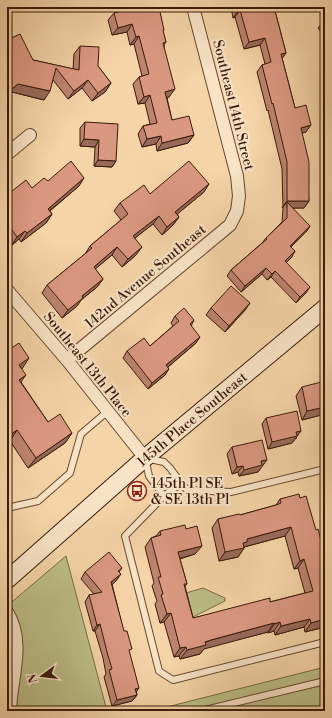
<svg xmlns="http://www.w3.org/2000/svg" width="332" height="718" viewBox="0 0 332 718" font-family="'Libre Bodoni',serif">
	<rect width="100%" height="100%" fill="#f5d4a7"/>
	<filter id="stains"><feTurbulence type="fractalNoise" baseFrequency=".005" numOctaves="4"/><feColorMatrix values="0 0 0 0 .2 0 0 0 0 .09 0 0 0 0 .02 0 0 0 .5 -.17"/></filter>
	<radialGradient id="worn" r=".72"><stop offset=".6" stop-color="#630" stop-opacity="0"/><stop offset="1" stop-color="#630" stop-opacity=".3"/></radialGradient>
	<path fill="#bcbd87" stroke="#7a6c48" d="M66 556 107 711H7V606Z
		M203 588 225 598V601L193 617 186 593Z
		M325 667V711H151Z"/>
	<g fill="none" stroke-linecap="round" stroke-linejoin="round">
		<g stroke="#684831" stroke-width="8">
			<path id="lane" d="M325 469 231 492 187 490 181 483 164 496 125 536 159 671 173 680 325 642
				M164 496 149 476 145 458 164 462 170 468 181 483
				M7 508 38 501 70 473 81 434 108 411
				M201 711 325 681"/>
		</g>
		<g stroke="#684831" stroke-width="14">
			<path id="street" d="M7 154 30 135
				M7 290 67 360 145 458
				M67 360 230 225 237 211 239 196 237 176 193 7
				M7 612C26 642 11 678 10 711"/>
		</g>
		<g stroke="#391a0a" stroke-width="19">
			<g id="secondary">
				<path id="s1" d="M7 580 145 458 325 308"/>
			</g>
		</g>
		<use href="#lane" stroke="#f8e3c6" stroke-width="6"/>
		<use href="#street" stroke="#f8e3c6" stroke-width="12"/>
		<use href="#secondary" stroke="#f8e3c6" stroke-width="17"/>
	</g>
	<path fill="#bc836f" stroke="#391a0a" d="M118 7H159L163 32 166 42 164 45 169 97 167 98 172 120 194 135 188 143 157 151 156 144 142 147 138 134 143 126 150 124 145 103 138 104 133 84 139 77 142 76 134 44 130 45 127 32 112 35 108 20 114 13 119 11Z
		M231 7H274L286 53 282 58 295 108 306 132 302 133 309 201 304 208H292L310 226 306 232 291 247 295 251 291 258 286 262 306 293 296 303 271 277 267 280 262 274 241 292 227 276 231 270 262 243 266 238 282 222 283 208 282 169 268 110 267 111 257 72 262 65 265 64 260 45 244 49 235 17 233 18Z
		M325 20V38L318 28 323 22Z
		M7 40 33 60 73 69 74 54 80 46 98 66 111 83 105 92 92 101 82 88 68 99 53 80 44 100 12 92 7 96Z
		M85 122 116 161 112 167 94 166 95 147 80 146V128Z
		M48 181 79 186 50 211 52 214 46 223 21 242 19 239 12 245 7 239V195L32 188Z
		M204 192 177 214 179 217 173 225 162 235 153 224 135 238 136 255 122 267 112 255 95 269 103 279 97 287 81 300 77 306 62 318 42 293 47 285 85 254 90 246 121 220 114 211 120 203 150 194Z
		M211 308 246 309 225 332 206 315Z
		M175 316 194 320 191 326 196 343 168 367 165 375 148 389 123 358 127 351 150 346 173 326 171 323Z
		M7 351 21 369V382L48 422 72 433 65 443 28 468 10 441 7 443Z
		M302 387 325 414 302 420 296 396Z
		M266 418 297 438H296L292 443 268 449 262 424Z
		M232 447 262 466 261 467 258 472 239 476 238 472 232 474 227 454Z
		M300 498 316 530 325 555V627L305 632 304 627 275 635 274 631 268 633V632L204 648 200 654 180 659 179 656 174 657 164 622 160 623 155 604 157 601 152 586 154 583 145 547 151 538 156 536 160 531 195 554 180 559 187 584 185 586 193 618 270 602 305 593 298 568 294 569 285 536 244 547V548L238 557 219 561 212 528 218 519 240 515 276 505 280 499Z
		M122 568 119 572 116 581 112 584 129 653 137 695 132 701 112 706 104 677 106 674 103 658 95 631H93L85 602 89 595 94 594 81 579 85 572Z"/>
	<path fill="#996a5a" stroke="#391a0a" d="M240 10 235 17 233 18 238 11Z
		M132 24 127 32 112 35 118 28Z
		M139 36 134 44 130 45 136 37Z
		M265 38 260 45 244 49 249 42Z
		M286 53 281 60V54Z
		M88 80 82 88 68 99 74 91Z
		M111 83 105 92 92 101 98 93Z
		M18 84 50 91 44 100 12 92 7 96V93Z
		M175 89 169 97 160 99 165 92Z
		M150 95 145 103 138 104 144 97Z
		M311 125 306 132 296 135 301 128Z
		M194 135 188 143 157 151 162 143Z
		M161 136 156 144 142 147 147 139Z
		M84 139 99 140 95 147 80 146Z
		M98 160 116 161 112 167 94 166Z
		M84 178 79 186 42 217 48 209Z
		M209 184 204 192 170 220 175 212Z
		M287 201H309L304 208H287V202L282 208Z
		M52 214 46 223 21 242 27 233Z
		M159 216 153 224 127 244 133 236Z
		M179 217 173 225 162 235 167 227Z
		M310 226 306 232 285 252 290 246Z
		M25 231 19 239 12 245 17 237Z
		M117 247 112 255 88 275 94 267Z
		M142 247 136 255 122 267 128 259Z
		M295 251 291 258 280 268 285 261Z
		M266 268 262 274 241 292 245 286Z
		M275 271 271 277 267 280 272 274Z
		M103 279 97 287 81 300 77 306 62 318 68 310 82 296Z
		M310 287 306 293 296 303 300 297Z
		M250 303 246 309 225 332 229 326Z
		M200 337 196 343 162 372 166 365Z
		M29 358 22 369 19 365Z
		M169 369 165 375 148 389 152 383Z
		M26 375 18 386 19 380Z
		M325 407V414L302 420 307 411Z
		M17 430 10 441 7 443V437Z
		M301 431 292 443 268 449 272 442 296 432Z
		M72 433 65 443 28 468 36 458Z
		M267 460 258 472 239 476 244 470 261 461Z
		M243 466 238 472 232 474 237 467Z
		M291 527 285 536 244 547V548L238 557 219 561 225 552 247 539Z
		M202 546 195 554 171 561 178 552Z
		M304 559 298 568 294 569 300 561Z
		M121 574 116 581 107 589 111 582Z
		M171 613 164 622 160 623 167 614Z
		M310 619 304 627 275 635 281 626Z
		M325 619V627L305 632 311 623Z
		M280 622 274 631 268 633 274 624Z
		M274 623 268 632 204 649 200 654 180 659 187 650 211 640Z
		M100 624 95 631H93L97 625Z
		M186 647 179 656 174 657 180 648Z
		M139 688 135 694V689Z
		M137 695 132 701 112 706 117 700Z"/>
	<path fill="#db9881" stroke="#391a0a" d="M126 7H159L164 30H163L166 42 163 43 175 89 165 92 172 120 189 116 194 135 162 143 161 136 147 139 143 126 157 123 150 95 144 97 139 77 149 74 139 36 136 37 132 24 118 28 114 13 126 10Z
		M237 7H274L286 53 281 54 295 108 306 105 311 125 301 128 309 162V201H287V162L273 103 272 104 262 65 271 62 265 38 249 42 240 10 238 11Z
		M325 20V25L323 22Z
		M20 34 33 60 79 70 80 46 99 47 98 66 111 83 98 93 88 80 74 91 56 68 50 91 18 84 7 93V72L9 71 7 67V40Z
		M85 122 118 124 116 161 98 160 99 140 84 139Z
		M71 161 84 178 48 209 52 214 27 233 25 231 17 237 7 223V195L26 180 32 188 44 178 48 181Z
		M189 161 209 184 175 212 179 217 167 227 159 216 133 236 142 247 128 259 117 247 94 267 103 279 82 296 83 298 68 310 47 285 92 248 90 246 128 214 120 203 144 185 150 194Z
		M287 202 310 226 290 246 295 251 285 261 310 287 300 297 275 271 272 274 266 268 245 286 231 270 267 239 266 238 287 218Z
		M231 286 250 303 229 326 211 308Z
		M184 308 194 320 190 324 200 337 166 365 169 369 152 383 127 351 144 338 150 346 179 321 175 316Z
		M19 343 29 358 19 365 26 375 19 380 48 422 60 414 72 433 36 458 17 430 7 437V351Z
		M325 381V407L307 411 302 387Z
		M297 411 301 431 296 432 297 436 272 442 266 418Z
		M262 440 267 460 261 461 262 465 244 470 243 466 237 467 232 447Z
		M299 494 300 498 306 496 316 530 318 529 325 555V619L311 623 310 619 281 626 280 622 274 624V623L211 640 205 642 206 645 187 650 186 647 180 648 171 613 167 614 161 595 163 594 158 577H161L151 538 161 535 160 531 185 525 186 529 197 526 202 546 178 552 187 584H184L193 618 270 598V602L313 591 304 559 300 561 291 527 247 539V542L243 543 244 548 225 552 218 519 239 514 240 515 276 505 281 503 280 499Z
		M109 552 122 568 118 571 121 574 111 582 124 631H127L132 649 129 650 139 688 135 689 137 695 117 700 109 670 112 669 107 652 100 624 97 625 89 595 102 592 85 572Z"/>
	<defs>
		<g id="bus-ring" transform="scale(1)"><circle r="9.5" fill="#f8e3c6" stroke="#8f2418" stroke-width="1.5"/><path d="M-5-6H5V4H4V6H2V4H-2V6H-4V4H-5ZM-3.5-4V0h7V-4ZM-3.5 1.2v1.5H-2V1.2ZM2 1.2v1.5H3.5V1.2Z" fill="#8f2418"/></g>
	</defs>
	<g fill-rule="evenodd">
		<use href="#bus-ring" x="137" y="491"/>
	</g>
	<g text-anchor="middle" stroke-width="4" stroke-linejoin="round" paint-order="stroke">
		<g font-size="14" fill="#391a0a" stroke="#f8e3c6">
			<text transform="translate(234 105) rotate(76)" y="5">Southeast 14th Street</text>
			<text transform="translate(145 276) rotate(-40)" y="5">142nd Avenue Southeast</text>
			<text transform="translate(88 364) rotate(51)" y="5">Southeast 13th Place</text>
			<text dy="5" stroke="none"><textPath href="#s1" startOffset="245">145th Place Southeast</textPath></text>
		</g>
		<g font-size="14" fill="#391a0a" stroke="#f8e3c6" text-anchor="start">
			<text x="151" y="488">145th Pl SE<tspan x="151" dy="16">&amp; SE 13th Pl</tspan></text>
		</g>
	</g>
	<rect width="332" height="718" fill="none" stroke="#f5d4a7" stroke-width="24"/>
	<rect x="8" y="8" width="316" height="702" fill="none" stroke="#391a0a" stroke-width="2"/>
	<rect x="12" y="12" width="308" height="694" fill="none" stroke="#391a0a"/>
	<g transform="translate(42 676) rotate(255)" stroke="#f8e3c6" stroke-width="3" paint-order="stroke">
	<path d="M0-3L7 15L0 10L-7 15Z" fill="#391a0a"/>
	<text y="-6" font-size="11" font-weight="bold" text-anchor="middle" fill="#391a0a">N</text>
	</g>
	<rect width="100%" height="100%" filter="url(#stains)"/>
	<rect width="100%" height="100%" fill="url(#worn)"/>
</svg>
